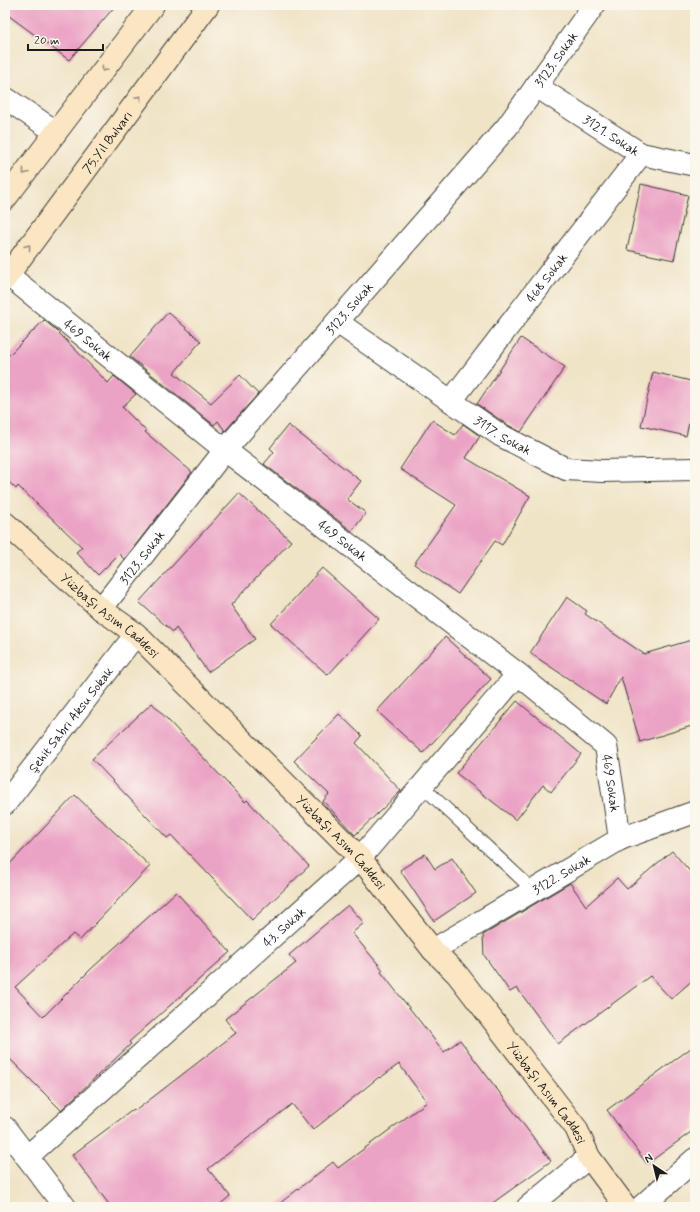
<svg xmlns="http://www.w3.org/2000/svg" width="700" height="1212" viewBox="0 0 700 1212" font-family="Mynerve,sans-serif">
	<rect width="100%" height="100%" fill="#fbf7ec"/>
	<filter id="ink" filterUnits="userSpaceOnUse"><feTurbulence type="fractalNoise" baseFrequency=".025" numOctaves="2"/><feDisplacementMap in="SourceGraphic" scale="8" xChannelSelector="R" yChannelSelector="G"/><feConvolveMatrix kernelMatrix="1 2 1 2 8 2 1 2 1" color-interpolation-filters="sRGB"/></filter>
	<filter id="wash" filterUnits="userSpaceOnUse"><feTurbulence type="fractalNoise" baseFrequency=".012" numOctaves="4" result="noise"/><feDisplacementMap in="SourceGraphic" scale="16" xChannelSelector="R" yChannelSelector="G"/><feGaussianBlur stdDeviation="0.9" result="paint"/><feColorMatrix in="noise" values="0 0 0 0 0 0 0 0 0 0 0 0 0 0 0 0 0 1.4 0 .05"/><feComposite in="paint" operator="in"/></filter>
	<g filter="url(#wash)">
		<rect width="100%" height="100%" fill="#f0e4c7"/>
		<g id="blocks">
			<path fill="#eba3c5" d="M5 5H116L69 60 5 13Z
				M641 184 688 195 674 260 627 250Z
				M168 312 201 341 174 373 211 403 240 375 258 394 225 431 218 421 214 425 130 357Z
				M44 320 57 331 108 383 114 376 136 394 122 407 146 431 145 432 192 472 127 556 124 559 119 554 98 575 76 552 82 547 18 486 16 489 5 478V359Z
				M521 338 565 367 521 432 506 424 477 404Z
				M653 372 695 382V396L686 436 641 426Z
				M432 420 455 435 463 424 480 436 466 458 530 496 502 545 495 541 458 594 414 564 456 505 400 469Z
				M288 425 361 481 347 499 366 513 352 531 264 464 274 452 270 448Z
				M239 493 291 541 231 605 255 639 208 672 176 628 173 632 139 602Z
				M322 568 379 619 328 675 271 624Z
				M567 597 587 611 585 614 644 654 695 639V725L640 742 621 677 606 704 530 653Z
				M445 637 491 679 423 753 377 711Z
				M517 701 581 754 551 792 543 785 516 820 456 773Z
				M152 703 245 802 247 800 309 866 252 920 171 835 167 838 92 759Z
				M339 714 362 736 356 743 401 791 355 835 323 801 329 794 294 761Z
				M75 795 150 866 80 940 73 934 15 987 43 1017 91 969 176 892 230 952 129 1042 131 1044 61 1110 5 1054V869Z
				M672 851 695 877V978L671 999 650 976 558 1044 517 988 510 992 484 955 483 935 570 883 586 906 617 878 627 889Z
				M425 854 435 869 452 858 476 893 434 921 400 870Z
				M348 905 364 923 352 933 383 970 381 972 444 1052 460 1040 551 1161 487 1207H275L333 1162 338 1168 427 1102 399 1064 380 1078 379 1077 313 1130 292 1104 208 1169 230 1196 217 1207H111L72 1155 134 1109 135 1111 236 1033 225 1019 296 963 289 955Z
				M695 1045V1129L647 1164 607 1110Z"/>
		</g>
	</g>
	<g filter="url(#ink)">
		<use href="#blocks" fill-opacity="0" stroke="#3c3a36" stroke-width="1"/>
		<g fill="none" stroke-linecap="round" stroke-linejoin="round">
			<g stroke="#3c3a36" stroke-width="14">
				<path id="service" d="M422 786 533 890"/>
			</g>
			<g stroke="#3c3a36" stroke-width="24">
				<g id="minor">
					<path id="s1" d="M536 86 641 154 695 165"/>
					<path d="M5 98 56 132"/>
					<path id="s2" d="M8 275 225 450 518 674 606 746 620 839"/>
					<path id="s3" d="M337 322 500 435 566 469 602 471 695 469"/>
					<path id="s4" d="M451 401 641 154"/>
					<path id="s5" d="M101 609 225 450 507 127 594 5"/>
					<path id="s6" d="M5 804 136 634"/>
					<path id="s7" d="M433 950 620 839 695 812"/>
					<path d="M5 1128 65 1207"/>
					<path id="s8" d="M27 1157 360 858 518 674"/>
					<path d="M528 1207 589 1157"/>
				</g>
			</g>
			<g stroke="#3c3a36" stroke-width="24">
				<path id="tertiary" d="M641 1207 695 1159"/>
			</g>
			<g stroke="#3c3a36" stroke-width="24">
				<g id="secondary">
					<path d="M5 199 153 5"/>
					<path id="s9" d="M5 279 208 5"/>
					<path id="s10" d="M5 523 101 609 136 634 360 858 433 950 457 974 576 1128 589 1157 626 1207"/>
				</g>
			</g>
			<use href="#service" stroke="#fff" stroke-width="12"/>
			<use href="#minor" stroke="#fff" stroke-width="22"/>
			<use href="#tertiary" stroke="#fff" stroke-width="22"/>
			<use href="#secondary" stroke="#fbe6c4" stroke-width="22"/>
		</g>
		<defs><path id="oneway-chevron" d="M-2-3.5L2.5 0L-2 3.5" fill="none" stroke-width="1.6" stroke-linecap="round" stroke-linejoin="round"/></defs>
		<g stroke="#978b78">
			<use href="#oneway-chevron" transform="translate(104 69) rotate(127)"/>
			<use href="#oneway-chevron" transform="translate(139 98) rotate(-53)"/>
			<use href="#oneway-chevron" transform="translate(25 172) rotate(127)"/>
			<use href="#oneway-chevron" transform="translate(28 247) rotate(-53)"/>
		</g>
	</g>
	<g text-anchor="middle" stroke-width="3.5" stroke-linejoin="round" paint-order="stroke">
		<g font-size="13" fill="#1c1c1c" stroke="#fbf7ec">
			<text dy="5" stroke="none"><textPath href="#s5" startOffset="714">3123. Sokak</textPath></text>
			<text dy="5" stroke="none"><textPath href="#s1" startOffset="90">3121. Sokak</textPath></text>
			<text dy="5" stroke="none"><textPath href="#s9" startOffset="171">75.Yıl Bulvarı</textPath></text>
			<text dy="5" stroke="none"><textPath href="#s4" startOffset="156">468 Sokak</textPath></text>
			<text dy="5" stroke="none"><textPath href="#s5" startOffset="390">3123. Sokak</textPath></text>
			<text dy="5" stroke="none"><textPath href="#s2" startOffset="103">469 Sokak</textPath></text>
			<text dy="5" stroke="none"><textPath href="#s3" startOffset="201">3117. Sokak</textPath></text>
			<text dy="5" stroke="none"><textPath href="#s2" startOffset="427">469 Sokak</textPath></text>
			<text dy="5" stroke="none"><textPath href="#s5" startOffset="66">3123. Sokak</textPath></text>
			<text dy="5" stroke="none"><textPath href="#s10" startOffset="140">Yüzbaşı Asım Caddesi</textPath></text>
			<text dy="5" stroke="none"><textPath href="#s6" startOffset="107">Şehit Sabri Aksu Sokak</textPath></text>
			<text dy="5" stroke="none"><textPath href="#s2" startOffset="799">469 Sokak</textPath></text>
			<text dy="5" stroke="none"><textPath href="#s10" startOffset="464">Yüzbaşı Asım Caddesi</textPath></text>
			<text dy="5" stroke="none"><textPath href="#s7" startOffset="149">3122. Sokak</textPath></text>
			<text dy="5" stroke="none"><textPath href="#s8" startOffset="345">43. Sokak</textPath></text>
			<text dy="5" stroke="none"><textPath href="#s10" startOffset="789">Yüzbaşı Asım Caddesi</textPath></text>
		</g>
	</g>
	<rect width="700" height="1212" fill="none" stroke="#fbf7ec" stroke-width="20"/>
	<g transform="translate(654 1166) rotate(325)" stroke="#fbf7ec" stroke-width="3" paint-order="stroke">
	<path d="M0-3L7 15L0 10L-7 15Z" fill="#1c1c1c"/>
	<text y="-6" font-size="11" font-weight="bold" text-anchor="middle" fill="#1c1c1c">N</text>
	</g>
	<path d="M28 44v6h75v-6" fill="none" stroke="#1c1c1c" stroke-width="2"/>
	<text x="34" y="44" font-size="12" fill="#1c1c1c" stroke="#fbf7ec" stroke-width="3" paint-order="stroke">20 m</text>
</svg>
